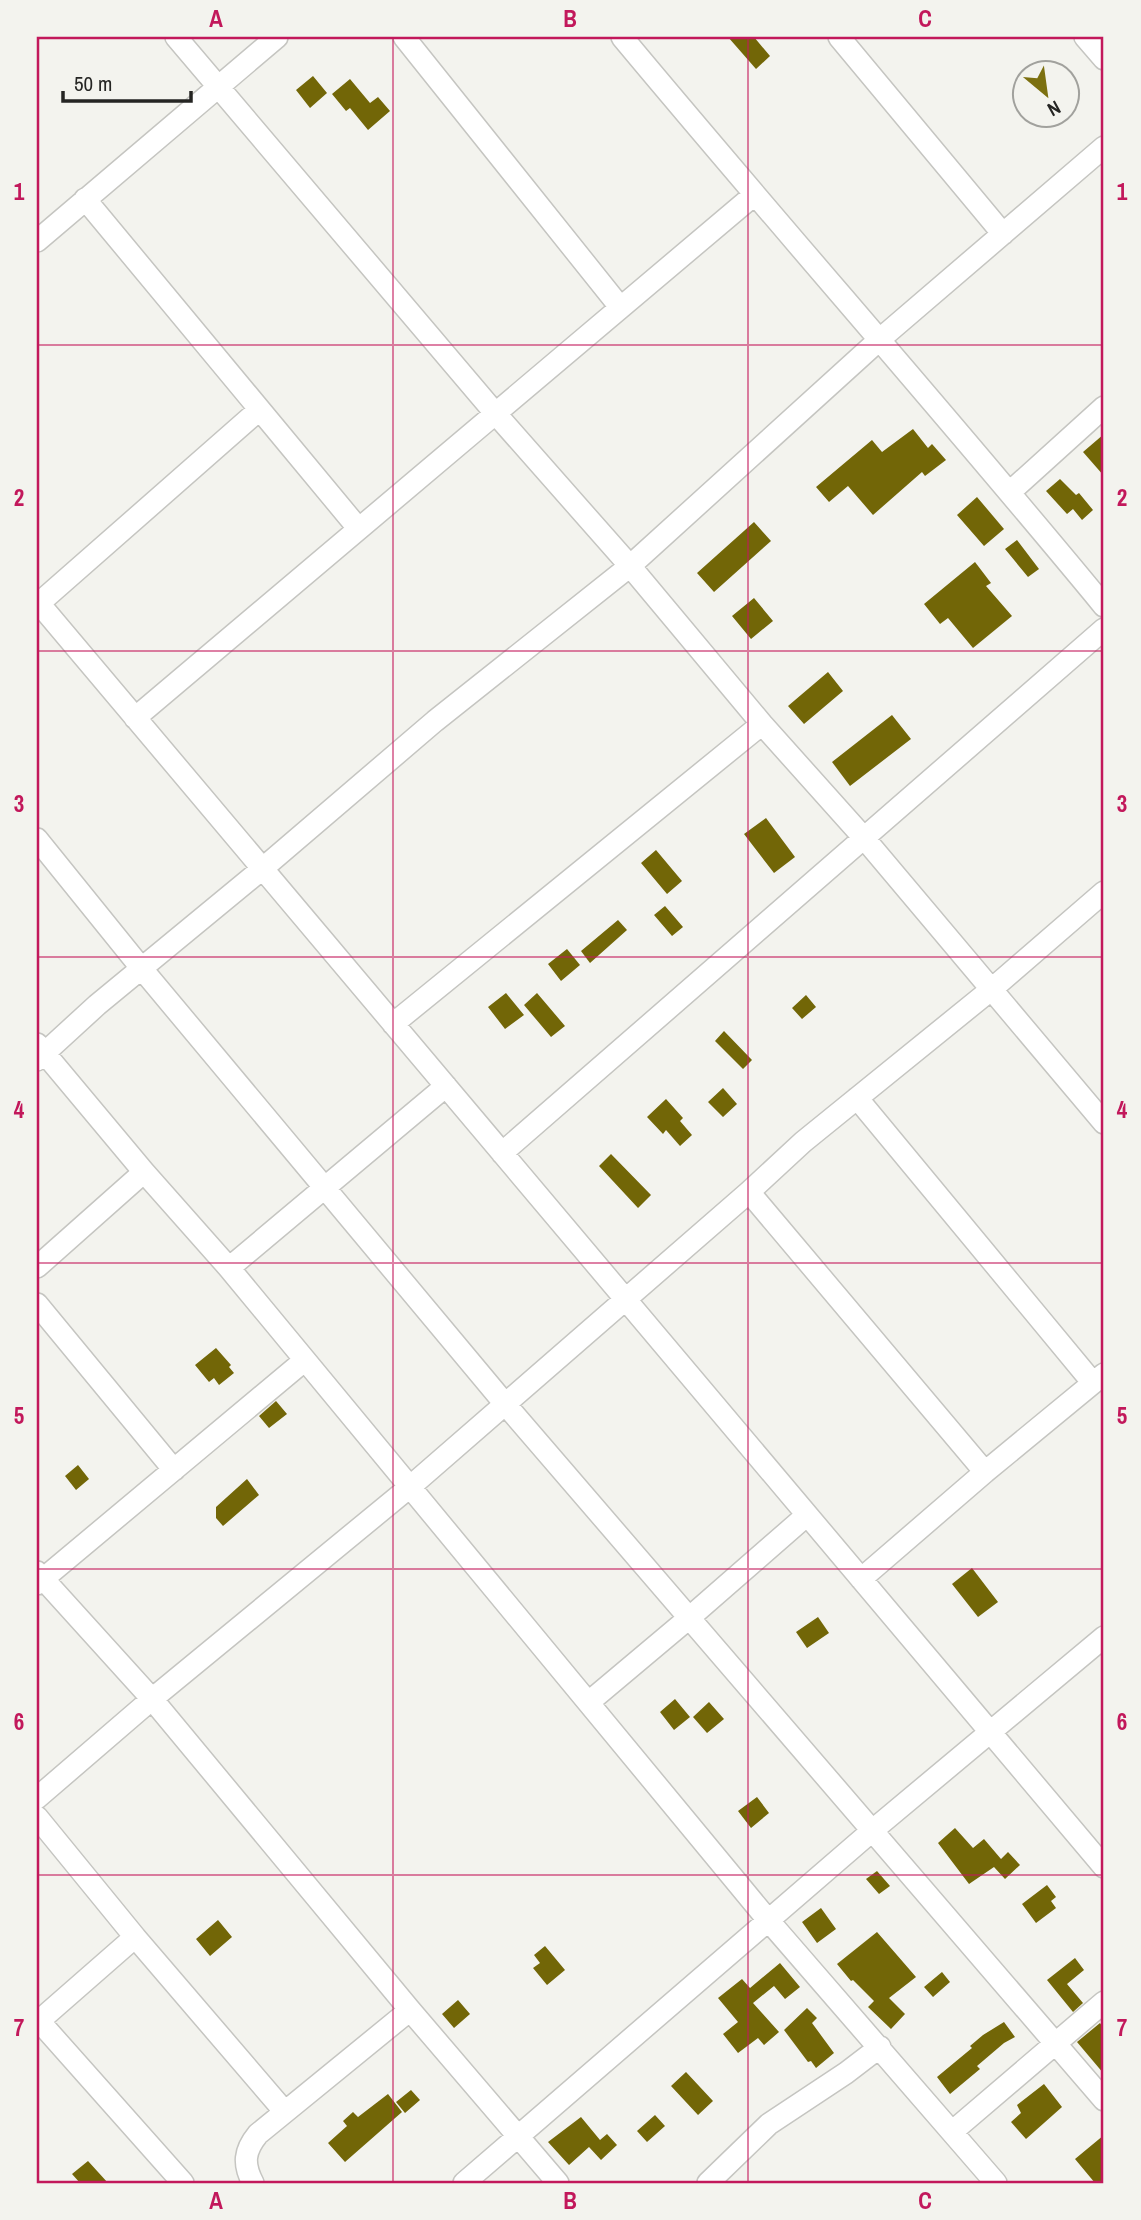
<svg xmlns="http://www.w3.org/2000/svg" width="1141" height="2220" viewBox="0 0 1141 2220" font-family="'Archivo Narrow',sans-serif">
	<rect width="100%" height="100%" fill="#f3f3ee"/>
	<path fill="#726607" d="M728 37H754L770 56 756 69Z
		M313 76 327 93 310 108 296 90Z
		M350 79 370 103 378 97 390 111 368 130 350 108 346 111 332 94Z
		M913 429 928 448 932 444 946 460 925 476 922 472 873 515 848 486 829 502 816 487 872 440 882 452Z
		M1104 434V476L1083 452Z
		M1060 479 1076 495 1079 493 1093 510 1082 520 1073 509 1067 514 1046 491Z
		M977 497 1004 529 984 546 957 515Z
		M754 522 771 541 714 592 697 573Z
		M1017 540 1039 569 1028 577 1005 549Z
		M975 562 991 583 986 586 1012 616 973 648 948 618 940 624 924 604Z
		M754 598 773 621 751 639 732 616Z
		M828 672 843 691 804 724 788 706Z
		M892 715 911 739 850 786 832 762Z
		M766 818 795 857 774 873 744 834Z
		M656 850 682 881 667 894 641 863Z
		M665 906 683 927 672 936 654 915Z
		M618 920 627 930 590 963 581 951Z
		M567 949 580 965 561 981 548 964Z
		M506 993 524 1015 505 1029 488 1007Z
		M537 993 565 1026 551 1037 524 1005Z
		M806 995 816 1007 802 1019 792 1008Z
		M724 1031 752 1060 743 1069 715 1041Z
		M723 1088 737 1104 723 1117 708 1102Z
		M666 1099 683 1118 680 1121 692 1135 680 1146 666 1130 663 1134 647 1117Z
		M611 1154 651 1195 638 1208 599 1166Z
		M216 1348 231 1365 229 1367 234 1373 219 1385 214 1378 209 1382 195 1365Z
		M276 1401 287 1414 269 1428 259 1416Z
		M78 1465 89 1479 76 1490 65 1476Z
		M247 1479 259 1495 223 1526 216 1518V1507Z
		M972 1568 998 1602 978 1617 952 1584Z
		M818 1617 829 1633 807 1648 796 1632Z
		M675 1699 690 1717 674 1730 660 1712Z
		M709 1702 724 1719 707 1733 693 1717Z
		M757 1797 769 1813 751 1828 738 1811Z
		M955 1828 973 1848 984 1839 1001 1859 1008 1852 1020 1865 1005 1879 994 1867 969 1884 938 1843Z
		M877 1871 890 1886 879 1894 866 1879Z
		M1047 1885 1056 1897 1051 1901 1056 1908 1036 1923 1022 1904Z
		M821 1908 836 1929 817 1943 802 1922Z
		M218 1920 232 1937 210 1956 196 1939Z
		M877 1932 916 1977 889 1998 905 2014 891 2029 868 2007 874 2001 853 1980 851 1981 837 1964Z
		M545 1946 565 1970 547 1985 533 1968 540 1963 534 1955Z
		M1075 1958 1084 1970 1067 1984 1083 2003 1073 2012 1047 1980Z
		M780 1963 800 1987 785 1999 774 1986 753 2003 779 2032 764 2045 758 2038 738 2053 723 2034 738 2022 718 1998 742 1979 750 1988Z
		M942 1972 950 1982 933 1997 924 1987Z
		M458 2000 470 2014 454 2028 442 2014Z
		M807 2008 817 2018 812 2023 834 2053 816 2068 811 2061 808 2062 784 2030Z
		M1004 2022 1015 2037 1004 2043 977 2066 980 2069 950 2094 937 2077 972 2048 970 2046 983 2035Z
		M1100 2023 1104 2029V2074L1077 2042Z
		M686 2072 713 2101 698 2115 671 2086Z
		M1044 2084 1062 2107 1026 2139 1011 2122 1021 2113 1017 2105Z
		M411 2090 420 2100 405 2113 396 2102Z
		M388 2094 402 2112 345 2162 328 2143 347 2126 343 2121 353 2112 358 2117Z
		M655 2115 665 2126 647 2142 637 2131Z
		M581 2117 600 2140 607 2134 617 2145 601 2160 589 2147 569 2165 548 2142Z
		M1104 2135V2183H1095L1075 2159Z
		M88 2161 108 2183H80L72 2174Z"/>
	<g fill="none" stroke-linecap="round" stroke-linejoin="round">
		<g stroke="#c5c5c1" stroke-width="24">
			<path id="minor" d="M176 37 495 413 630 566 762 724 864 838 1104 1123
				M404 37 620 307
				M622 37C781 228 946 414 1104 606
				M839 37 1003 234
				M1085 37 1104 59
				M85 199 358 528
				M37 241 277 37
				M1010 492 1104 407
				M37 601 1104 1867
				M37 605 259 410
				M135 718 754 195
				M37 839 142 969 506 1405 1104 2100
				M393 1024 762 724
				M37 1044 144 1172 229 1268 768 1920 996 2183
				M37 1060 97 1005 262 869 435 721 630 566 879 340 1104 147
				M857 1098 1093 1383
				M502 1153 1104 629
				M749 1192 985 1472
				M37 1267 144 1172
				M229 1268 446 1086
				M37 1304 174 1470
				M37 1572 152 1699 410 2010 558 2183
				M861 1579 985 1472 1104 1374
				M37 1584 305 1360
				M589 1702 689 1618 807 1515
				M37 1798 152 1699 411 1486 749 1192 803 1142 993 988 1104 892
				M37 1817 135 1937
				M39 2021 135 1937 285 2112
				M37 2023 39 2021 183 2183
				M953 2131 1104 2002
				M253 2183C243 2164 244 2151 258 2134L410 2010
				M464 2183 873 1830 1104 1637
				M708 2183 769 2124 846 2073 880 2047"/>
		</g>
		<use href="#minor" stroke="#fff" stroke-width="21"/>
	</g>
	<path fill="none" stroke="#c2185b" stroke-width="2" stroke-opacity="0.55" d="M393 37V2183M748 37V2183M37 345H1104M37 651H1104M37 957H1104M37 1263H1104M37 1569H1104M37 1875H1104"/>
	<rect width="1141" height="2220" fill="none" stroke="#f3f3ee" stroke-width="77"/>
	<g transform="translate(1046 94) rotate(151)"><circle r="33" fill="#f3f3ee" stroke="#a1a19d" stroke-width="2"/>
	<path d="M0-5L12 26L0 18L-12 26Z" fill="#7c7010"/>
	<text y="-10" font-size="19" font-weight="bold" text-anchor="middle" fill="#252523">N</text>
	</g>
	<path d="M63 91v10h128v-10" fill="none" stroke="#252523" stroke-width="3.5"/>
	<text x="74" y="91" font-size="21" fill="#252523" stroke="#f3f3ee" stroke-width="5" paint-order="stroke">50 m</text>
	<rect x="38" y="38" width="1064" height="2144" fill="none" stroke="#c2185b" stroke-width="2.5"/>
	<g font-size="23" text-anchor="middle" font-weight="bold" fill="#c2185b">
		<text x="216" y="27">A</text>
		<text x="570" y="27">B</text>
		<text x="925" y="27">C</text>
		<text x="19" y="200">1</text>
		<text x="1122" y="200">1</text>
		<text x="19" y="506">2</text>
		<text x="1122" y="506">2</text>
		<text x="19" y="812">3</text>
		<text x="1122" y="812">3</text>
		<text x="19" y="1118">4</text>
		<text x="1122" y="1118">4</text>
		<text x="19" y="1424">5</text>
		<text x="1122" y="1424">5</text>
		<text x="19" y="1730">6</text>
		<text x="1122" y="1730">6</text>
		<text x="19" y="2036">7</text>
		<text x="1122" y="2036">7</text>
		<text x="216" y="2209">A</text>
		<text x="570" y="2209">B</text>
		<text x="925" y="2209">C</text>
	</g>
</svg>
